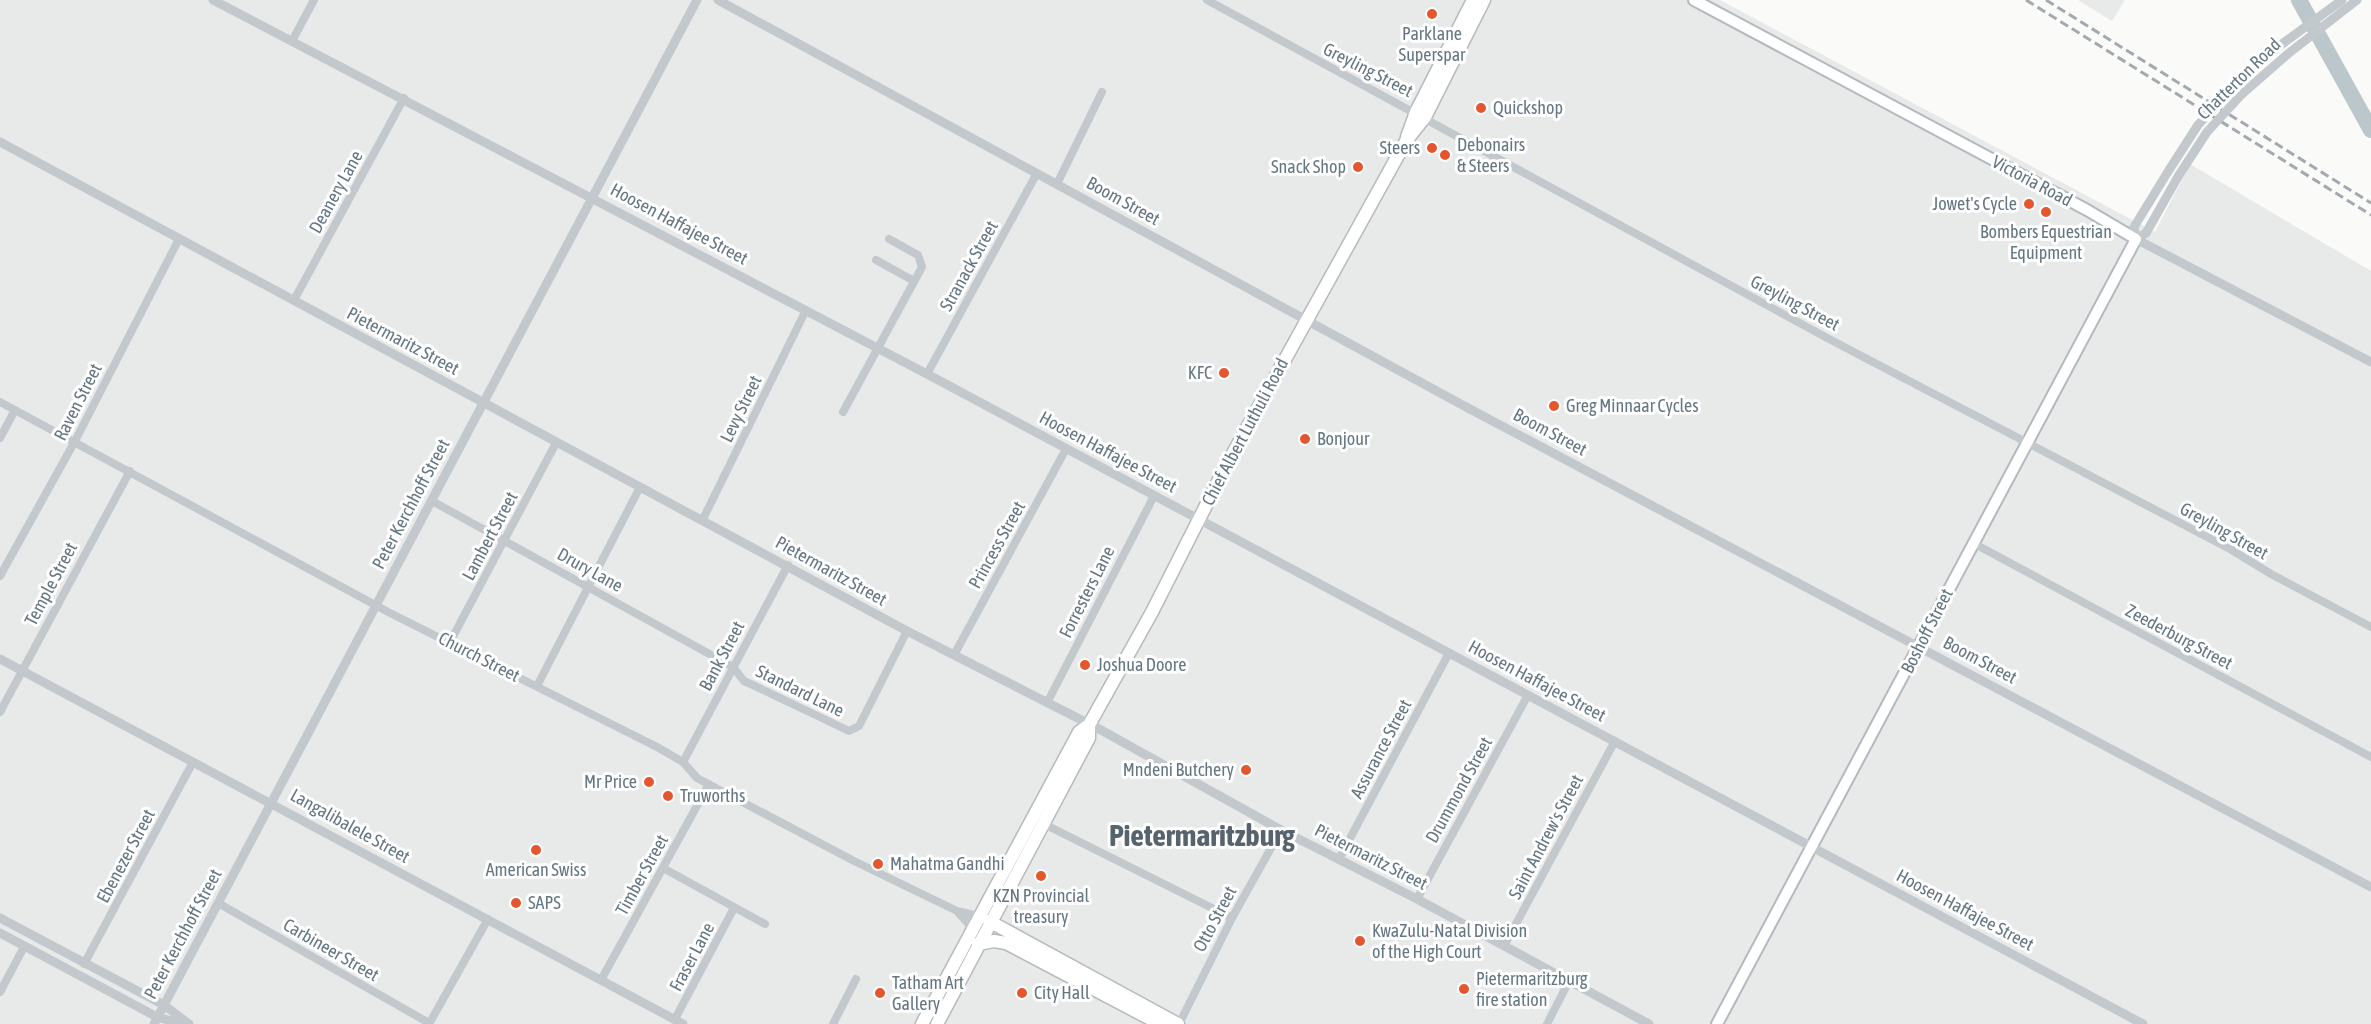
<svg xmlns="http://www.w3.org/2000/svg" width="2371" height="1024" viewBox="0 0 2371 1024" font-family="'Asap Condensed',sans-serif">
	<rect width="100%" height="100%" fill="#fafaf8"/>
	<path fill="#e8e9e9" d="M0 0H1720L2155 232 2190 164 2371 271V1024H0Z
		M2078 0H2125L2112 21Z"/>
	<g fill="none" stroke-linecap="round" stroke-linejoin="round">
		<path stroke="#bbc7cb" stroke-width="16" d="M2299 0 2371 130"/>
		<g stroke="#b3babf" stroke-width="14">
			<path id="secondary" d="M1694 0 2087 210 2136 239 1717 1024"/>
		</g>
		<g stroke="#b5babe" stroke-width="15">
			<path id="primary" d="M1407 137 1416 112 1473 0
				M989 921 1178 1024
				M978 944 994 941 1006 943 1160 1024
				M922 1024 1079 732 1089 725 1152 612 1226 466 1406 141 1425 117 1484 0
				M937 1024 1089 738V725"/>
		</g>
		<path stroke="#c3c8cc" stroke-width="8" d="M1207 0 1829 339 2230 549 2271 574 2371 627
			M292 41 314 0
			M1057 184 1102 92
			M876 260 914 281
			M294 300 404 98
			M927 374 1037 173
			M0 402 390 613 657 747 683 762 697 778 854 861 957 911 978 916
			M843 412 922 267 918 255 889 239
			M0 438 15 410
			M432 501 733 667 744 681 755 686 849 731 859 726 907 631
			M702 521 806 310
			M1973 543 2371 757
			M0 576 75 441 179 239
			M450 642 556 443
			M954 655 1066 449
			M537 686 640 487
			M1047 703 1154 496
			M0 712 130 471
			M683 762 788 565
			M1042 823 1232 918
			M1339 859 1449 653
			M663 868 765 924
			M1417 899 1528 695
			M218 903 429 1023
			M957 911 972 928
			M1504 946 1615 741
			M84 964 193 762
			M601 980 709 784
			M0 992 24 947
			M675 1019 734 908
			M429 1024 488 919
			M833 1024 856 979
			M1179 1024 1232 918 1281 830
			M1547 1024 1569 981"/>
		<path stroke="#c3c8cc" stroke-width="9" d="M213 0 927 374 2143 1024
			M718 0 1468 408 2371 887
			M2235 86 2282 44 2342 0
			M2242 94 2289 53 2357 0
			M0 142 907 631 1101 730 1281 830 1417 899 1649 1024
			M2136 239 2371 362
			M2136 239 2134 227 2169 170
			M2136 239 2146 233 2179 175
			M0 659 683 1024
			M0 918 164 1005 189 1024
			M0 933 157 1017 182 1024
			M154 1024 697 0"/>
		<use href="#secondary" stroke="#fff" stroke-width="10"/>
		<use href="#primary" stroke="#fff" stroke-width="12"/>
		<path stroke="#a2aab0" stroke-width="3" stroke-dasharray="9 4.5" stroke-linecap="butt" d="M2026 0 2371 215
			M2046 0 2371 203"/>
		<path stroke="#c3c8cc" stroke-width="9" d="M2169 170 2198 125 2235 86
			M2179 175 2207 132 2242 94"/>
	</g>
	<g fill="#e4572e" stroke="#fff" stroke-width="2">
		<circle cx="1432" cy="14" r="6"/>
		<circle cx="1481" cy="108" r="6"/>
		<circle cx="1432" cy="148" r="6"/>
		<circle cx="1445" cy="155" r="6"/>
		<circle cx="1358" cy="167" r="6"/>
		<circle cx="2029" cy="204" r="6"/>
		<circle cx="2046" cy="212" r="6"/>
		<circle cx="1224" cy="373" r="6"/>
		<circle cx="1554" cy="406" r="6"/>
		<circle cx="1305" cy="439" r="6"/>
		<circle cx="1085" cy="665" r="6"/>
		<circle cx="1246" cy="770" r="6"/>
		<circle cx="649" cy="782" r="6"/>
		<circle cx="668" cy="796" r="6"/>
		<circle cx="536" cy="850" r="6"/>
		<circle cx="878" cy="864" r="6"/>
		<circle cx="1041" cy="876" r="6"/>
		<circle cx="516" cy="903" r="6"/>
		<circle cx="1360" cy="941" r="6"/>
		<circle cx="1464" cy="989" r="6"/>
		<circle cx="880" cy="993" r="6"/>
		<circle cx="1022" cy="993" r="6"/>
	</g>
	<g text-anchor="middle" stroke-width="6" stroke-linejoin="round" paint-order="stroke">
		<g font-size="18" fill="#657683" stroke="#fff" text-anchor="start">
			<text x="1432" y="40" text-anchor="middle">Parklane<tspan x="1432" dy="21">Superspar</tspan></text>
			<text x="1493" y="114">Quickshop</text>
			<text x="1457" y="151">Debonairs<tspan x="1457" dy="21">&amp; Steers</tspan></text>
			<text x="1420" y="154" text-anchor="end">Steers</text>
			<text x="1346" y="173" text-anchor="end">Snack Shop</text>
			<text x="2017" y="210" text-anchor="end">Jowet's Cycle</text>
			<text x="2046" y="238" text-anchor="middle">Bombers Equestrian<tspan x="2046" dy="21">Equipment</tspan></text>
			<text x="1212" y="379" text-anchor="end">KFC</text>
			<text x="1566" y="412">Greg Minnaar Cycles</text>
			<text x="1317" y="445">Bonjour</text>
			<text x="1097" y="671">Joshua Doore</text>
			<text x="1234" y="776" text-anchor="end">Mndeni Butchery</text>
			<text x="637" y="788" text-anchor="end">Mr Price</text>
			<text x="680" y="802">Truworths</text>
			<text x="890" y="870">Mahatma Gandhi</text>
			<text x="536" y="876" text-anchor="middle">American Swiss</text>
			<text x="1041" y="902" text-anchor="middle">KZN Provincial<tspan x="1041" dy="21">treasury</tspan></text>
			<text x="528" y="909">SAPS</text>
			<text x="1372" y="937">KwaZulu-Natal Division<tspan x="1372" dy="21">of the High Court</tspan></text>
			<text x="1476" y="985">Pietermaritzburg<tspan x="1476" dy="21">fire station</tspan></text>
			<text x="892" y="989">Tatham Art<tspan x="892" dy="21">Gallery</tspan></text>
			<text x="1034" y="999">City Hall</text>
		</g>
		<g font-size="18" fill="#657683" stroke="#fff">
			<text transform="translate(1368 70) rotate(27)" y="6">Greyling Street</text>
			<text transform="translate(2239 79) rotate(-44)" y="6">Chatterton Road</text>
			<text transform="translate(2032 181) rotate(28)" y="6">Victoria Road</text>
			<text transform="translate(336 192) rotate(-61)" y="6">Deanery Lane</text>
			<text transform="translate(1123 201) rotate(29)" y="6">Boom Street</text>
			<text transform="translate(679 224) rotate(28)" y="6">Hoosen Haffajee Street</text>
			<text transform="translate(969 266) rotate(-61)" y="6">Stranack Street</text>
			<text transform="translate(1795 303) rotate(28)" y="6">Greyling Street</text>
			<text transform="translate(403 341) rotate(28)" y="6">Pietermaritz Street</text>
			<text transform="translate(78 402) rotate(-63)" y="6">Raven Street</text>
			<text transform="translate(741 409) rotate(-64)" y="6">Levy Street</text>
			<text transform="translate(1245 432) rotate(-62)" y="6">Chief Albert Luthuli Road</text>
			<text transform="translate(1550 432) rotate(28)" y="6">Boom Street</text>
			<text transform="translate(1108 452) rotate(28)" y="6">Hoosen Haffajee Street</text>
			<text transform="translate(411 504) rotate(-62)" y="6">Peter Kerchhoff Street</text>
			<text transform="translate(2224 531) rotate(29)" y="6">Greyling Street</text>
			<text transform="translate(490 536) rotate(-62)" y="6">Lambert Street</text>
			<text transform="translate(997 545) rotate(-61)" y="6">Princess Street</text>
			<text transform="translate(590 570) rotate(29)" y="6">Drury Lane</text>
			<text transform="translate(831 571) rotate(29)" y="6">Pietermaritz Street</text>
			<text transform="translate(51 584) rotate(-62)" y="6">Temple Street</text>
			<text transform="translate(1087 592) rotate(-63)" y="6">Forresters Lane</text>
			<text transform="translate(1927 631) rotate(-63)" y="6">Boshoff Street</text>
			<text transform="translate(2179 637) rotate(28)" y="6">Zeederburg Street</text>
			<text transform="translate(722 656) rotate(-62)" y="6">Bank Street</text>
			<text transform="translate(479 657) rotate(27)" y="6">Church Street</text>
			<text transform="translate(1980 660) rotate(28)" y="6">Boom Street</text>
			<text transform="translate(1537 681) rotate(28)" y="6">Hoosen Haffajee Street</text>
			<text transform="translate(800 691) rotate(26)" y="6">Standard Lane</text>
			<text transform="translate(1381 749) rotate(-62)" y="6">Assurance Street</text>
			<text transform="translate(1459 790) rotate(-61)" y="6">Drummond Street</text>
			<text transform="translate(350 826) rotate(29)" y="6">Langalibalele Street</text>
			<text transform="translate(1546 837) rotate(-62)" y="6">Saint Andrew's Street</text>
			<text transform="translate(126 856) rotate(-62)" y="6">Ebenezer Street</text>
			<text transform="translate(1371 857) rotate(27)" y="6">Pietermaritz Street</text>
			<text transform="translate(642 875) rotate(-61)" y="6">Timber Street</text>
			<text transform="translate(1965 910) rotate(28)" y="6">Hoosen Haffajee Street</text>
			<text transform="translate(1215 919) rotate(-62)" y="6">Otto Street</text>
			<text transform="translate(183 934) rotate(-62)" y="6">Peter Kerchhoff Street</text>
			<text transform="translate(331 950) rotate(30)" y="6">Carbineer Street</text>
			<text transform="translate(692 957) rotate(-62)" y="6">Fraser Lane</text>
		</g>
		<g font-size="30" font-weight="bold" fill="#57646e" stroke="#fff">
			<text x="1202" y="846">Pietermaritzburg</text>
		</g>
	</g>
</svg>
